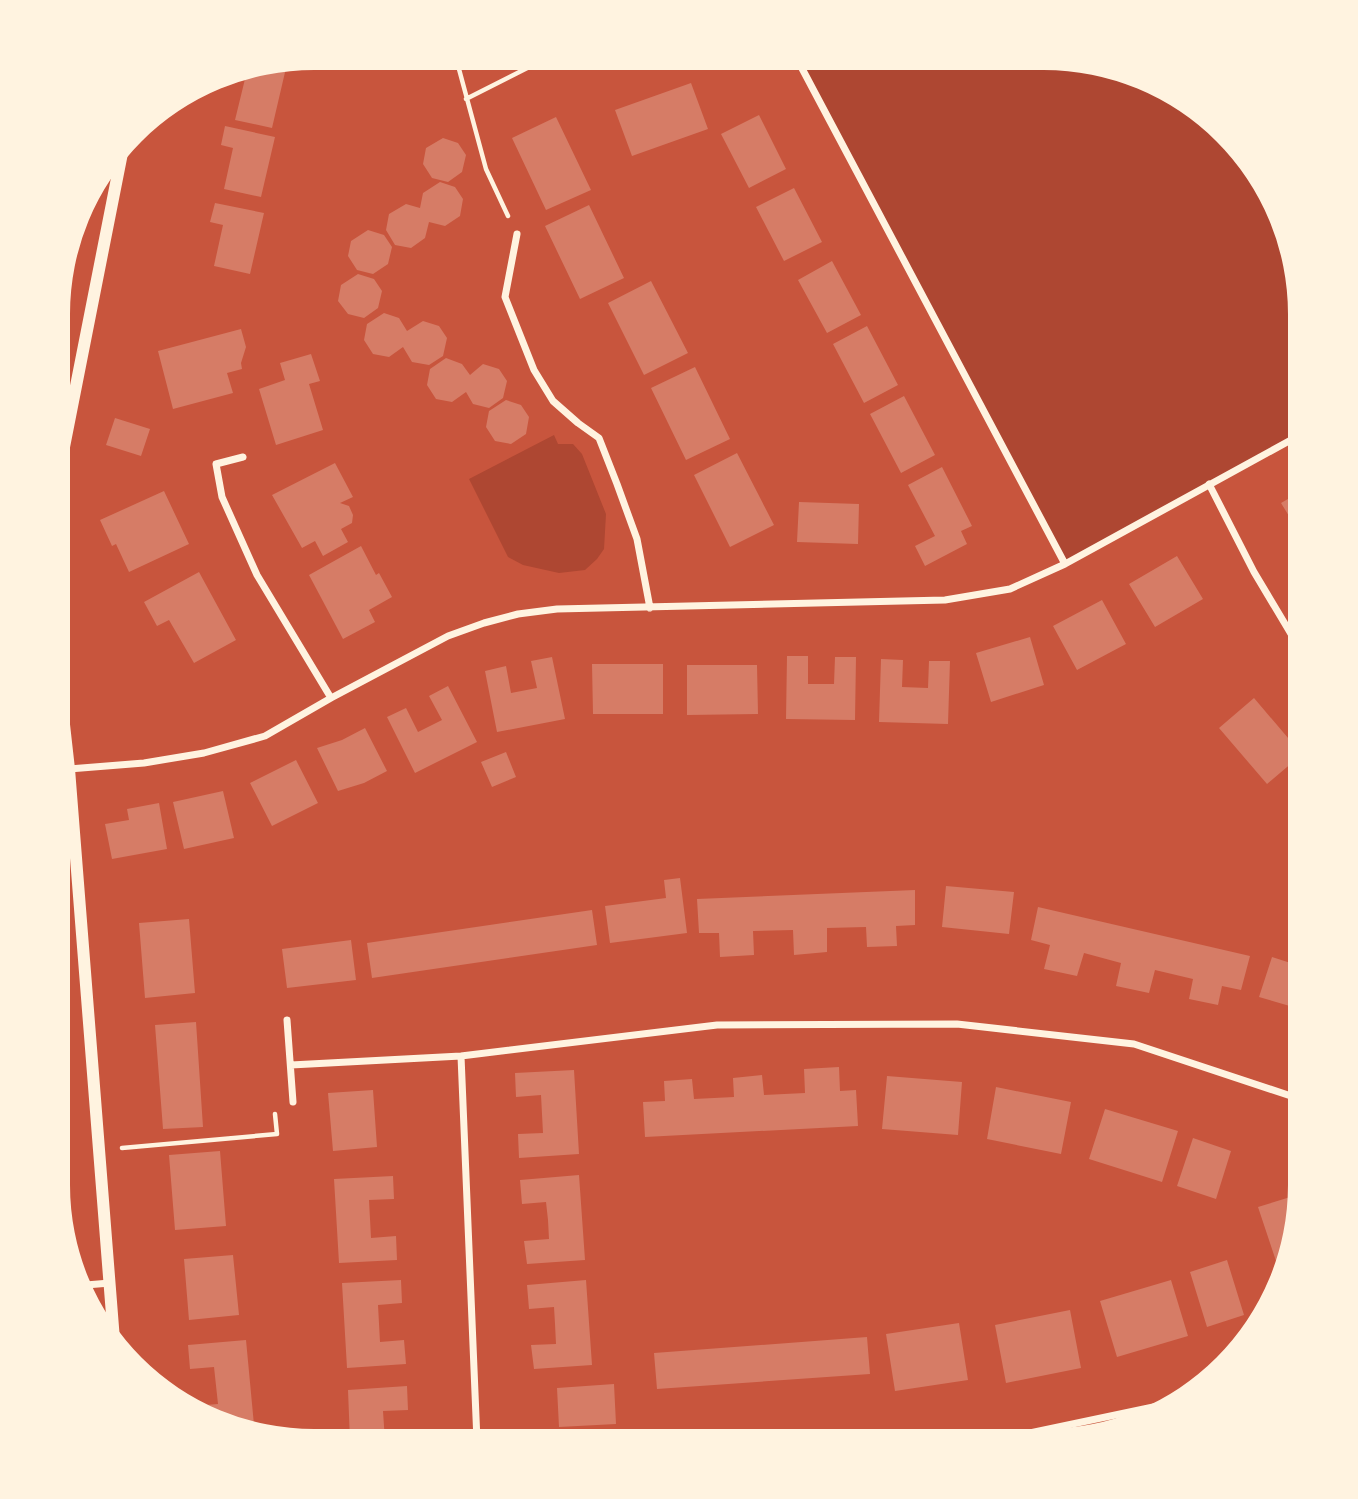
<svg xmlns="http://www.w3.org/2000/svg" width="1358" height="1499" viewBox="0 0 1358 1499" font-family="'Roboto Condensed',sans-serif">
	<rect width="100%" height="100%" fill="#c8553d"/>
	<path fill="#ae4732" d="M797 59 1077 60 1186 101 1257 172 1300 297V435L1065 564Z
		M554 435 558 444H573L582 454 606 514 604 549 597 559 585 570 559 573 523 565 508 557 469 479Z"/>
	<path fill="#d67c66" d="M272 65 286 68 272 128 235 120 245 79 232 76 233 71Z
		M691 83 708 129 632 156 615 110Z
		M759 115 786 169 749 188 721 134Z
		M556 117 591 190 546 210 512 138Z
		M225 126 275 137 261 197 224 189 233 148 221 145Z
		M443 138 458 143 466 155 462 172 448 182 432 178 423 164 426 148Z
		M440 182 455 187 463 199 460 216 445 226 429 222 425 238 411 248 395 245 386 230 389 214 406 204 420 208 423 193Z
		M794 188 822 242 784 261 756 207Z
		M215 203 264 213 250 274 214 266 223 225 210 222Z
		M589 205 624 278 580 299 545 226Z
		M368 230 384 235 392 247 388 264 373 274 357 270 348 256 351 241Z
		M832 261 861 315 827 333 798 280Z
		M358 274 374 279 382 291 378 308 364 318 348 314 338 301 341 285Z
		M651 281 688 353 644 375 608 303Z
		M384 313 399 318 407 331 423 321 439 326 447 338 443 356 429 365 412 362 403 347 389 357 373 354 364 340 367 324Z
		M867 326 898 385 864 403 833 344Z
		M241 329 246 347 241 363 242 369 227 373 233 393 173 409 158 351Z
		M311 354 320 381 309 384 323 430 276 445 259 389 285 380 280 363Z
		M446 358 462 364 470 375 483 364 499 369 507 381 503 398 489 408 473 404 466 392 452 402 436 399 427 385 430 369Z
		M695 367 730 439 686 460 651 388Z
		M904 396 935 455 901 473 870 414Z
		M506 400 521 405 529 417 526 434 511 444 495 441 486 427 489 411Z
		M115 418 150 429 141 456 106 445Z
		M737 453 774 525 730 547 694 475Z
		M335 463 353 497 340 503 349 506 353 515 352 523 341 529 348 542 323 556 315 541 302 548 272 495Z
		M942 467 972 526 961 531 967 544 925 566 915 546 935 536 908 485Z
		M164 491 189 544 129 572 116 544 112 546 100 520Z
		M1300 492V534L1281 503Z
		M799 502 859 504 858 544 797 542Z
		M361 546 376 575 379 573 392 597 369 610 375 622 343 639 309 575Z
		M1177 556 1203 599 1155 627 1129 584Z
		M199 572 236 640 194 663 169 620 157 626 144 602Z
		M1102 600 1126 644 1077 670 1053 626Z
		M1030 637 1044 685 991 702 976 653Z
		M787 656H808V684H834L835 657H856L855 720 786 719Z
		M552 657 565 719 497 732 485 671 506 666 511 693 537 688 531 661Z
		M881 659 903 660 902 687 928 688 929 661H950L948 724 879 722Z
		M592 664H663V714H593Z
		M687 665H757L758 714 687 715Z
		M448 686 477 742 415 773 387 717 406 708 418 732 442 720 429 696Z
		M1254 698 1300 752V756L1267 784 1219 728Z
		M365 728 387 771 364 783 338 791 317 748 342 740Z
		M506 752 516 777 492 787 481 762Z
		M296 760 318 803 272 826 250 783Z
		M223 791 234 838 184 849 173 802Z
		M1300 797V816L1290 810Z
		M159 803 167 849 112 859 105 824 129 820 127 809Z
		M680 878 687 933 610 943 605 906 666 898 664 880Z
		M946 886 1014 892 1009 934 942 927Z
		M915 890V925L896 926 897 946 867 947 866 927 827 928V952L794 955 793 930 753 931 754 955 720 957 719 933H699L697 899Z
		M1038 907 1250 956 1241 990 1222 986 1218 1005 1189 999 1193 979 1155 970 1149 993 1116 986 1121 963 1084 953 1077 976 1044 969 1050 945 1031 940Z
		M592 910 597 945 372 978 367 943Z
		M189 919 195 993 145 998 139 923Z
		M351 940 356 980 287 988 282 949Z
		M1272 957 1300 966V1009L1259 997Z
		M196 1022 203 1127 163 1129 155 1025Z
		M839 1067 840 1091 856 1090 858 1126 645 1137 643 1102 665 1101 664 1081 692 1079 694 1099 734 1097 733 1078 762 1075 764 1095 805 1093 804 1069Z
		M574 1070 579 1154 519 1158 518 1134 543 1133 541 1095 516 1097 515 1073Z
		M887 1076 962 1082 958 1135 882 1129Z
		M996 1087 1071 1102 1061 1154 987 1139Z
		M373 1090 377 1147 333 1151 328 1093Z
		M1105 1109 1178 1131 1162 1182 1089 1159Z
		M1193 1138 1231 1151 1216 1199 1177 1186Z
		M220 1151 226 1226 175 1230 169 1155Z
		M579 1175 585 1260 527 1264 524 1241 549 1239 548 1220 546 1202 522 1204 520 1180Z
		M393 1176 394 1199 369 1200 371 1238 396 1236 397 1260 339 1263 334 1179Z
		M1300 1194V1202L1279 1270 1258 1207Z
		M233 1255 239 1315 189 1320 184 1259Z
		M1227 1260 1244 1315 1207 1327 1190 1272Z
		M401 1280 402 1303 378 1305 380 1342 404 1340 406 1364 347 1368 342 1283Z
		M586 1280 592 1365 534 1369 531 1345 556 1344 555 1324 554 1307 529 1309 527 1285Z
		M1171 1280 1188 1336 1117 1357 1100 1301Z
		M1070 1310 1081 1368 1006 1383 995 1325Z
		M959 1323 968 1380 895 1391 886 1334Z
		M867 1337 870 1374 657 1389 654 1353Z
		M246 1340 254 1425H246L194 1409 193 1406 218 1404 214 1367 190 1369 188 1345Z
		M614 1384 616 1424 559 1427 557 1388Z
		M407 1386 408 1410 383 1411 385 1441H350L348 1390Z"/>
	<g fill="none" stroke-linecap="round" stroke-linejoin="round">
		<path stroke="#fff3e0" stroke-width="4.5" d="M456 58 486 169 508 216
			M466 99 547 58
			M122 1148 277 1134 275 1114"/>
		<path stroke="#fff3e0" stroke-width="7" d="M797 59 1065 564
			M517 234 505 297 534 370 553 401 578 423 599 438 617 484 637 539 650 608
			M243 457 216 464 222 497 257 575 331 698
			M1209 484 1254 572 1300 649
			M69 769 144 763 204 753 265 736 331 698 448 636 484 623 518 614 557 609 945 600 1010 589 1065 564 1300 435
			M60 834 75 833
			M287 1020 293 1102
			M461 1056 477 1441
			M291 1065 461 1056 717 1025 957 1024 1134 1044 1300 1099
			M86 1285 110 1283
			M992 1441 1177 1402"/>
		<path stroke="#fff3e0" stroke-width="12" d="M62 457 123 148
			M61 698 69 769 114 1340"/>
	</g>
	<path d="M0 0H1358V1499H0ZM314 70H1044A244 244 0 0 1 1288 314V1185A244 244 0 0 1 1044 1429H314A244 244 0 0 1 70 1185V314A244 244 0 0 1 314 70Z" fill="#fff3e0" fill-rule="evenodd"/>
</svg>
